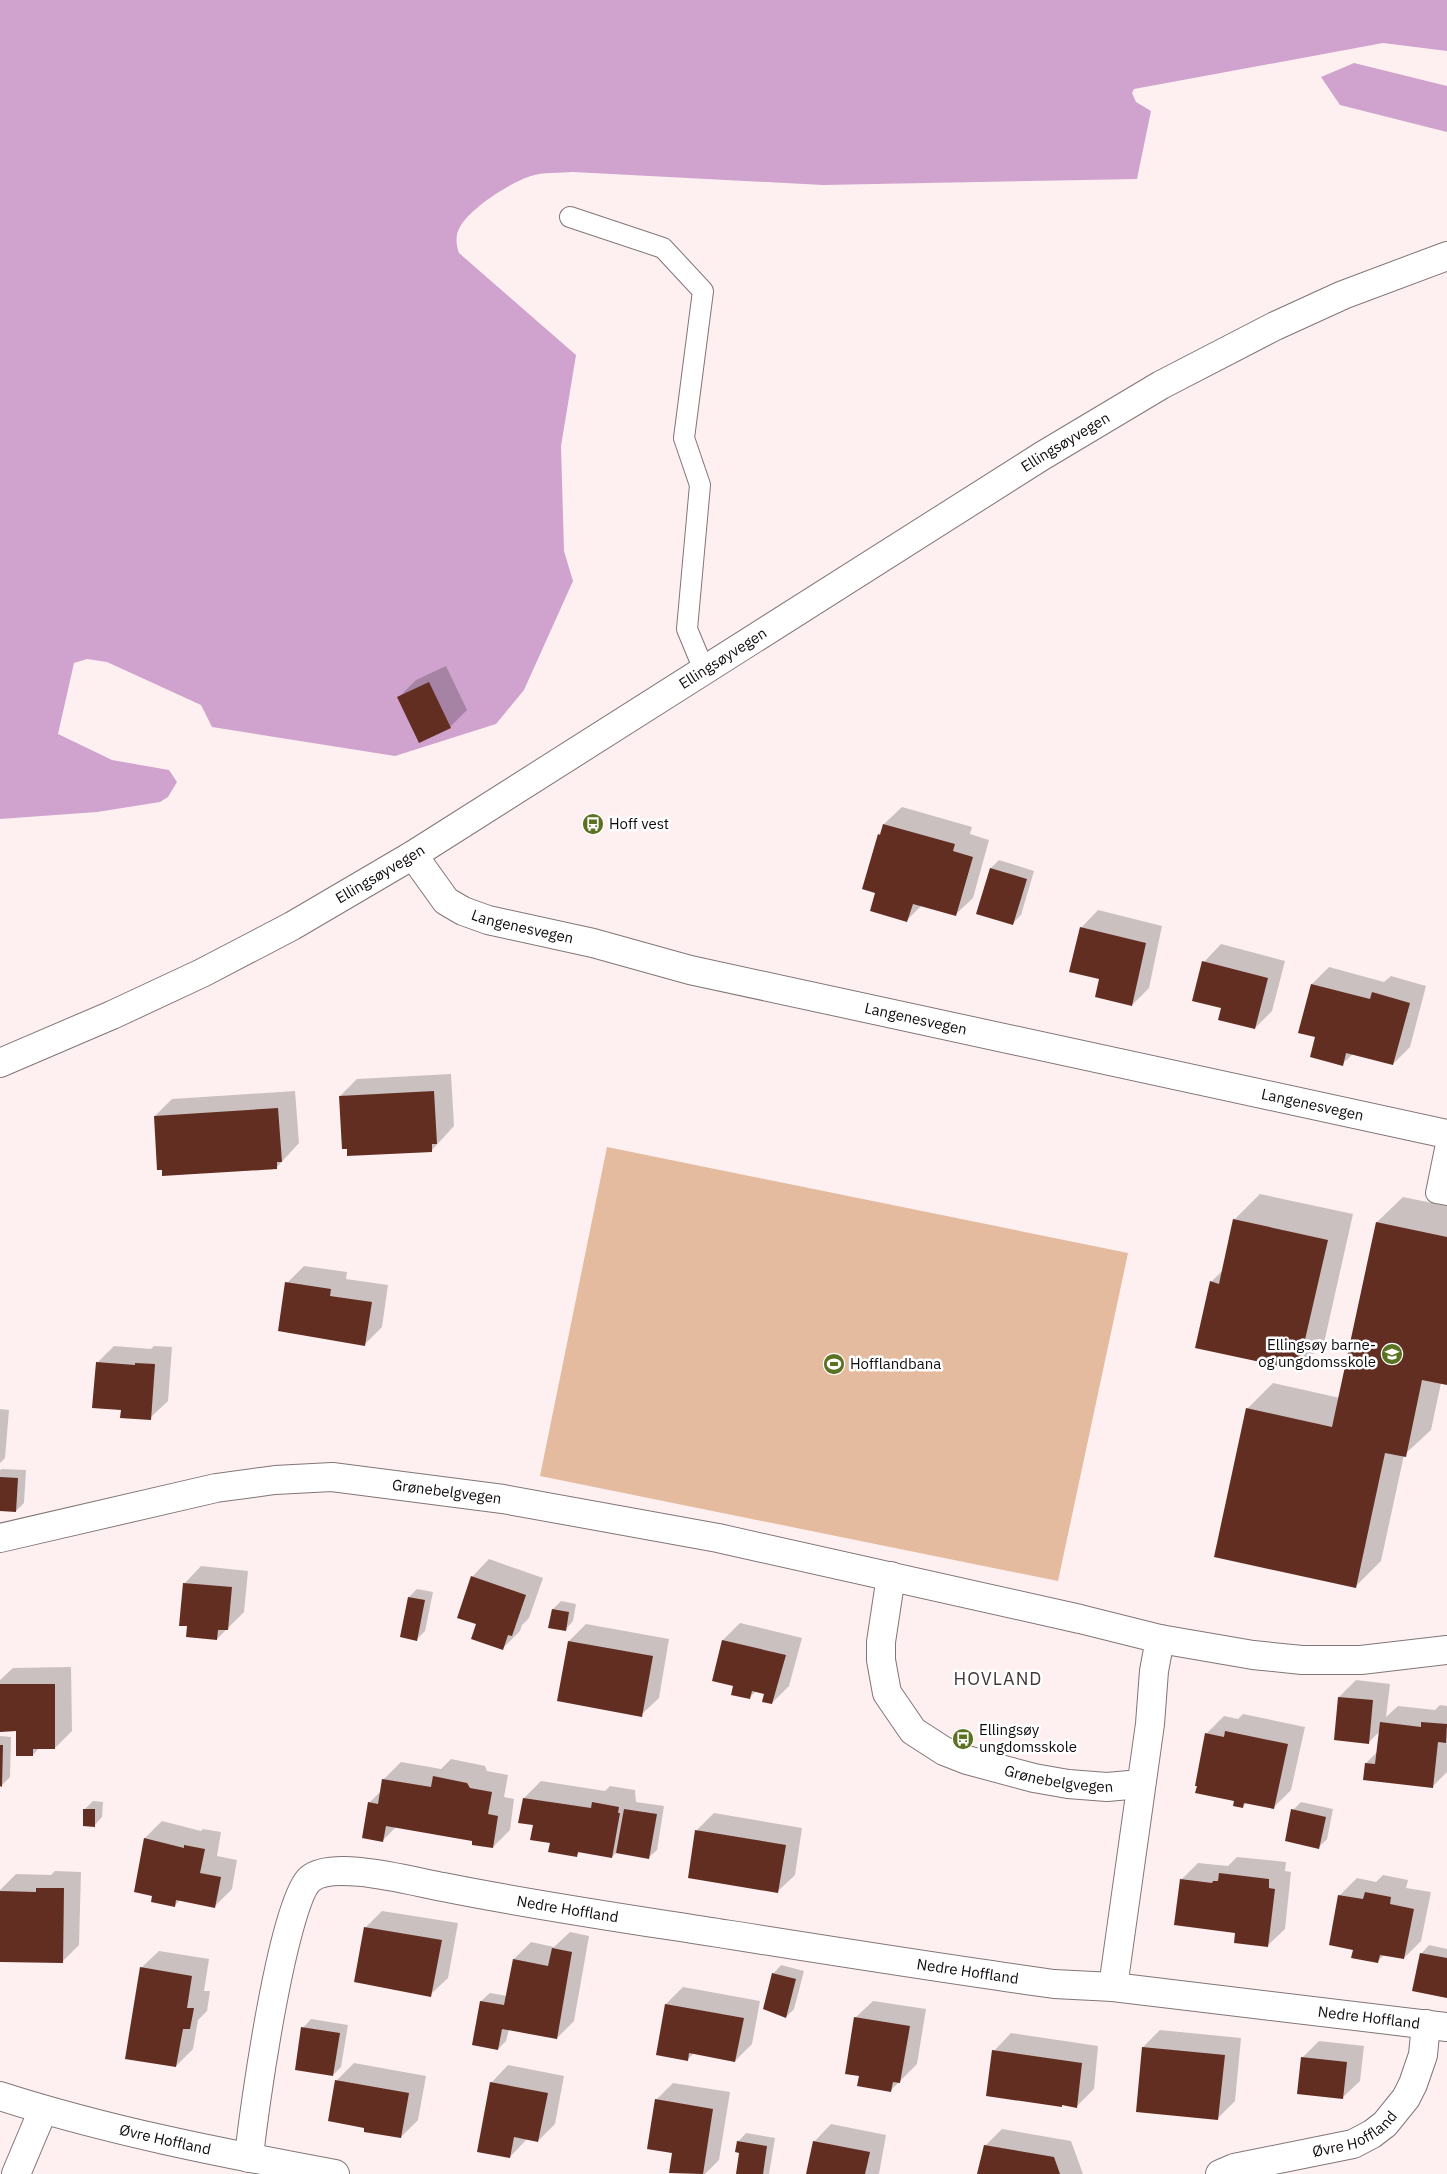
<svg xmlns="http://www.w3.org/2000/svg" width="1447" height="2174" viewBox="0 0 1447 2174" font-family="'IBM Plex Sans',sans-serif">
	<rect width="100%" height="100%" fill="#fef0f1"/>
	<path fill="#e4bb9e" d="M607 1147 1128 1253 1058 1581 540 1476Z"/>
	<path fill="#d0a3ce" d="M0 0H1447V51L1383 43 1134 89 1132 93 1136 102 1151 111 1137 179 823 185 573 172C560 173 543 172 531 176 511 182 469 209 460 227 455 235 456 245 459 253L576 355 561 446 564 551 573 581 524 690 496 724 395 756 212 727 201 705 107 662 87 659 74 663 58 734 112 760 169 770 177 782 168 797 160 802 97 812 0 819Z
		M1354 63 1447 86V132L1340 105 1321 77Z"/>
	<path fill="#0003" d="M446 666 467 710 450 727 399 697 416 680Z
		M902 807 972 827 970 834 989 840 973 898 955 915 922 905 907 920 877 892 879 835 884 824Z
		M999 860 1034 871 1021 915 1012 924 977 913 991 868Z
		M1098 910 1162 926 1149 988 1132 1005 1101 978 1081 928Z
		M1221 944 1285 961 1272 1011 1255 1028 1204 962Z
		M1329 967 1384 982 1391 976 1426 986 1410 1047 1393 1064 1354 1053 1342 1064 1317 1036 1299 1032 1312 984Z
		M451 1074 454 1126 432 1150 340 1096 357 1079Z
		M295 1091 299 1143 277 1167 155 1116 172 1099Z
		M1260 1194 1353 1214 1324 1343 1298 1369 1211 1282 1224 1269 1234 1220Z
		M1403 1197 1447 1206V1384L1441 1383 1431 1430 1404 1455 1381 1561 1356 1586 1247 1409 1273 1383 1340 1398 1377 1222Z
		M304 1266 347 1272 346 1279 388 1285 382 1327 365 1344 287 1283Z
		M114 1346 151 1349 154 1346 172 1347 168 1401 150 1418 122 1409 97 1363Z
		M0 1409 9 1410 5 1458 0 1463Z
		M2 1469 26 1470 24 1503 16 1511 0 1510V1470Z
		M489 1559 543 1578 529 1618 522 1625 520 1631 503 1648 477 1623 472 1577Z
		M201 1566 248 1571 244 1612 217 1639 189 1625 184 1584Z
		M417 1589 433 1592 425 1631 417 1639 409 1597Z
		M561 1601 576 1604 573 1621 565 1630 553 1609Z
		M740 1623 802 1638 789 1686 772 1703 766 1693 756 1691 749 1698 734 1685 723 1640Z
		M586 1624 669 1639 659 1698 641 1715 569 1641Z
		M71 1667 72 1731 55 1748H39L33 1755 17 1730H0V1680L13 1668Z
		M1356 1680 1390 1684 1386 1717 1398 1706 1435 1710 1440 1705 1447 1706V1772L1432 1787 1366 1763 1378 1751 1380 1731 1368 1743 1339 1697Z
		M1243 1714 1305 1727 1291 1790 1274 1807 1247 1802 1242 1807 1235 1800 1198 1785 1207 1733 1224 1716 1238 1719Z
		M0 1736 11 1737 10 1777 2 1785H0Z
		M451 1759 485 1766 487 1771 508 1775 504 1797 514 1799 510 1830 493 1847 474 1840 396 1827 383 1840 369 1803 382 1790 384 1779 401 1762 441 1769Z
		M541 1781 605 1791 610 1786 635 1790 636 1802 664 1806 657 1850 648 1858 617 1852 612 1857 580 1851 576 1856 552 1842 534 1824 524 1798Z
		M93 1801 103 1802 102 1817 94 1826 85 1809Z
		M1301 1802 1333 1809 1327 1839 1319 1847 1293 1810Z
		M714 1813 802 1828 795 1875 777 1892 697 1830Z
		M162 1821 201 1831 203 1829 221 1832 217 1856 237 1860 232 1889 214 1907 180 1900 175 1905 153 1895 135 1891 145 1838Z
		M1237 1857 1286 1862 1285 1871 1291 1872 1285 1929 1267 1946 1181 1880 1198 1863 1228 1866Z
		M55 1871 81 1872 79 1945 62 1962 0 1961V1890L16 1874 51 1875Z
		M1383 1875 1408 1880 1406 1888 1431 1892 1421 1941 1404 1958 1385 1954 1378 1961 1354 1949 1330 1944 1340 1895 1357 1878 1376 1882Z
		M382 1911 458 1923 448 1978 430 1995 365 1928Z
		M570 1932 589 1936 574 2021 557 2038 509 2029 506 2041 498 2049 481 2001 490 1993 507 1996 514 1959 531 1942 554 1947Z
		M1429 1945 1447 1949V1997L1421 1954Z
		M159 1951 209 1959 204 1991H210L207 2011 198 2020 193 2049 176 2066 141 1968Z
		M781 1965 804 1971 794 2009 786 2017 773 1974Z
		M683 1987 760 2001 752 2044 735 2061 694 2053 687 2060 666 2004Z
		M873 2001 926 2009 917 2064 891 2090 860 2075 855 2018Z
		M311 2019 348 2025 341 2067 333 2075 303 2028Z
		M1160 2030 1241 2038 1235 2101 1218 2118 1137 2110 1143 2047Z
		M1011 2033 1098 2046 1094 2089 1077 2106 1063 2104 1061 2106 994 2051Z
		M1319 2041 1364 2046 1360 2081 1342 2098 1302 2058Z
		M354 2063 426 2076 418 2120 401 2137 366 2127 330 2120 337 2080Z
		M508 2065 564 2076 555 2124 538 2141 527 2139 510 2157 491 2083Z
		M673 2083 730 2092 719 2160 705 2174 671 2172 674 2152 656 2100Z
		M831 2124 886 2135 879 2174H808L814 2142Z
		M1002 2129 1071 2141 1083 2174H979L985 2146Z
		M746 2133 775 2138 769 2174H737L741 2152 738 2142Z"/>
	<path fill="#622e22" d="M429 682 451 728 419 743 397 697Z
		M883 824 955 844 953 851 973 857 956 916 913 904 907 922 870 911 875 893 862 889 878 834 880 835Z
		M990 868 1027 879 1013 925 976 914Z
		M1080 927 1146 943 1132 1006 1095 997 1099 979 1069 972Z
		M1202 961 1268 978 1255 1029 1218 1020 1221 1008 1192 1001Z
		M1311 984 1370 999 1372 992 1410 1003 1393 1065 1346 1053 1343 1066 1310 1057 1315 1037 1298 1033Z
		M434 1091 437 1144H432V1152L347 1156V1149H342L339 1096Z
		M278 1108 282 1162H277V1169L162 1176V1170H157L154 1116Z
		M1233 1219 1328 1240 1298 1370 1195 1348 1210 1281 1219 1284Z
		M1376 1222 1447 1237V1385L1422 1380 1406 1457 1385 1453 1356 1588 1214 1557 1246 1408 1332 1427Z
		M285 1282 331 1289 330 1296 372 1302 365 1346 278 1331Z
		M96 1362 135 1365V1363L155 1364 151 1420 120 1418 121 1410 92 1408Z
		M0 1477 18 1478 16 1512 0 1511Z
		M471 1576 526 1595 512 1636 508 1635 503 1650 471 1639 476 1624 457 1618Z
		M183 1583 232 1587 228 1630H218L217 1640 186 1637 187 1626H179Z
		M408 1597 425 1600 417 1641 400 1637Z
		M552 1609 569 1612 566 1631 548 1628Z
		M722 1640 786 1655 772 1704 762 1702 764 1694 752 1691 750 1699 731 1695 733 1686 712 1681Z
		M568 1641 653 1656 642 1717 557 1701Z
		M0 1684H55V1749H33V1756H16V1731L0 1732Z
		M1338 1697 1373 1700 1369 1744 1334 1740Z
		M1380 1722 1421 1727V1722L1447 1724 1446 1743 1438 1742 1433 1788 1363 1780 1365 1763 1375 1764Z
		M1225 1731 1288 1744 1274 1809 1244 1803 1243 1808 1233 1806 1234 1801 1195 1793 1197 1786H1195L1205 1733 1224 1737Z
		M0 1745H3L2 1787 0 1786Z
		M433 1776 467 1783 470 1788 492 1792 488 1814 498 1816 493 1848 472 1845V1841L386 1826 383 1842 362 1838 368 1802 378 1804 382 1779 431 1787Z
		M523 1798 591 1808 592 1802 619 1807 618 1813H620L612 1858 578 1852 577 1857 548 1852 550 1843 530 1840 533 1825 518 1823Z
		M83 1809H95V1827L83 1826Z
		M624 1809 657 1814 649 1859 616 1853Z
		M1291 1809 1326 1817 1319 1849 1285 1841Z
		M695 1830 786 1845 778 1893 688 1878Z
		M144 1838 184 1848V1845L205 1849 200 1873 221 1877 215 1908 176 1900 175 1907 151 1902 152 1896 134 1892Z
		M1219 1873 1269 1879V1888L1275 1889 1268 1947 1234 1943 1235 1933 1174 1925 1180 1879 1212 1883 1213 1881H1218Z
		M36 1888H64L63 1963 0 1962V1891L36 1892Z
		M1365 1892 1391 1897 1390 1904 1414 1909 1404 1959 1380 1955 1378 1963 1351 1958 1353 1950 1329 1945 1338 1895 1363 1899Z
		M364 1927 442 1940 431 1997 354 1982Z
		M552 1948 572 1952 557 2039 502 2029 498 2050 472 2045 480 2001 504 2005 513 1959 548 1966Z
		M1420 1953 1447 1958V1998L1412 1991Z
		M140 1967 192 1976 187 2008H194L190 2029H183L176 2067 125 2059Z
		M772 1973 796 1979 786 2018 763 2009Z
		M665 2004 744 2018 735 2062 689 2053 688 2061 656 2055Z
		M854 2017 910 2026 900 2083 893 2082 891 2092 857 2086 859 2076 845 2074Z
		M301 2027 340 2033 333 2076 295 2070Z
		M1142 2047 1225 2055 1218 2120 1136 2112Z
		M992 2050 1082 2063 1077 2108 1062 2105V2107L986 2096Z
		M1301 2057 1347 2062 1343 2099 1297 2094Z
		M335 2080 409 2093 401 2138 364 2132V2128L328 2121Z
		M490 2082 548 2093 538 2142 514 2137 510 2158 477 2152Z
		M655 2099 713 2109 703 2174 669 2173 672 2153 647 2149Z
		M737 2141 767 2146 763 2174H736L739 2153 735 2152Z
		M813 2141 870 2152 865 2174H806Z
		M984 2145 1054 2157 1060 2174H977Z"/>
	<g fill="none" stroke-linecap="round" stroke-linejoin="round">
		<g stroke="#827576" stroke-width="22">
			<path id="service" d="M570 217 663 248 703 291 684 438 700 485 687 629 704 670
				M1447 1139 1436 1193 1447 1195"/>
		</g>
		<g stroke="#827576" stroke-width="30">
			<g id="minor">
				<path id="s1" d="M413 855 446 901 463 911 488 920 593 943 690 970 1447 1134"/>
				<path id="s2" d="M0 1538 216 1488 275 1480 332 1477 503 1499 718 1538 1080 1619 1160 1639 1253 1655 1302 1660H1361L1447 1650"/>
				<path id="s3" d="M891 1576 881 1642V1660L887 1693 913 1731 944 1751 967 1760 1034 1778 1068 1784 1107 1787 1141 1784"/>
				<path d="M1113 1987 1150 1724 1154 1671 1160 1639"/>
				<path id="s4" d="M0 2096C109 2131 222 2153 335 2174"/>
				<path id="s5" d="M249 2158C253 2114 283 1902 310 1879 333 1859 414 1882 443 1887 532 1905 622 1918 712 1932 826 1950 939 1968 1054 1984L1113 1987 1447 2027"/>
				<path d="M16 2174 43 2110"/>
				<path id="s6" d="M1220 2174 1234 2168 1353 2144 1372 2134 1385 2124 1406 2098 1413 2084 1423 2055 1426 2024"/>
			</g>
		</g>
		<g stroke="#827576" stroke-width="30">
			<g id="primary">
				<path id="s7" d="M0 1063 112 1015 202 973 292 926 413 855 1042 456 1161 385 1275 326 1343 295 1447 256"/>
			</g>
		</g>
		<use href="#service" stroke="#fff" stroke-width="20"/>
		<use href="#minor" stroke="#fff" stroke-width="28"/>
		<use href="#primary" stroke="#fff" stroke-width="28"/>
	</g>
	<defs>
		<g id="bus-disc" transform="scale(1.125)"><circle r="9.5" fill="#5b7223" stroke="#fff"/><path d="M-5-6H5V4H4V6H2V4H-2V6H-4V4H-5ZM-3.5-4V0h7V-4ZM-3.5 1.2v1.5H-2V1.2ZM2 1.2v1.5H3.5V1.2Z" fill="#fff"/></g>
		<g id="school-disc" transform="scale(1.125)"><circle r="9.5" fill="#5b7223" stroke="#fff"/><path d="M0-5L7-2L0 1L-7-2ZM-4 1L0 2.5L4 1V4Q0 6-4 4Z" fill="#fff"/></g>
		<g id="stadium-disc" transform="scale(1.125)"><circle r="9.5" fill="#5b7223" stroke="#fff"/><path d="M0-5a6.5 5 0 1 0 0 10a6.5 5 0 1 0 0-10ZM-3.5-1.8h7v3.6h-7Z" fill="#fff"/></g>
	</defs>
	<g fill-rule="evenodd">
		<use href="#bus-disc" x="593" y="824"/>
		<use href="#school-disc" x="1392" y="1354"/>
		<use href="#stadium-disc" x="834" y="1364"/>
		<use href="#bus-disc" x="963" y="1739"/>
	</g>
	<g text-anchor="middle" stroke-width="5" stroke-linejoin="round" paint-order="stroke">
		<g font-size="15" fill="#0e0a0b" stroke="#fff">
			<text dy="5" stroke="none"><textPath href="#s7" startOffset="1235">Ellingsøyvegen</textPath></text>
			<text dy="5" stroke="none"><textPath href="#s7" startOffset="830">Ellingsøyvegen</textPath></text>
			<text dy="5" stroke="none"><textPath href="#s7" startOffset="425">Ellingsøyvegen</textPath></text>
			<text dy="5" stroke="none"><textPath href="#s1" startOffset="138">Langenesvegen</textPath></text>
			<text dy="5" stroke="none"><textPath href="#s1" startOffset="542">Langenesvegen</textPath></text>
			<text dy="5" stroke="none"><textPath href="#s1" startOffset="948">Langenesvegen</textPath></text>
			<text dy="5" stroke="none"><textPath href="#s2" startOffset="454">Grønebelgvegen</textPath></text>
			<text dy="5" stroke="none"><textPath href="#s3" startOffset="320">Grønebelgvegen</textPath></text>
			<text dy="5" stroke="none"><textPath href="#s5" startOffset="550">Nedre Hoffland</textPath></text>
			<text dy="5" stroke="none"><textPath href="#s5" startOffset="955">Nedre Hoffland</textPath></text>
			<text dy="5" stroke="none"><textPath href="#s5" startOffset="1359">Nedre Hoffland</textPath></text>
			<text dy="5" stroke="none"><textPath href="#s6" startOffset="142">Øvre Hoffland</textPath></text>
			<text dy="5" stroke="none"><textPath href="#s4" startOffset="171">Øvre Hoffland</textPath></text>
		</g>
		<g font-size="15" fill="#0e0a0b" stroke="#fff" text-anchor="start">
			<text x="609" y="829">Hoff vest</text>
			<text x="1376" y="1350" text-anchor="end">Ellingsøy barne-<tspan x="1376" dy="17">og ungdomsskole</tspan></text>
			<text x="850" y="1369">Hofflandbana</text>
			<text x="979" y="1735">Ellingsøy<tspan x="979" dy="17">ungdomsskole</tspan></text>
		</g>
		<g font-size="18" letter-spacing="1" fill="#423738" stroke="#fff">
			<text x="998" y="1685">HOVLAND</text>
		</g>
	</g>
</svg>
